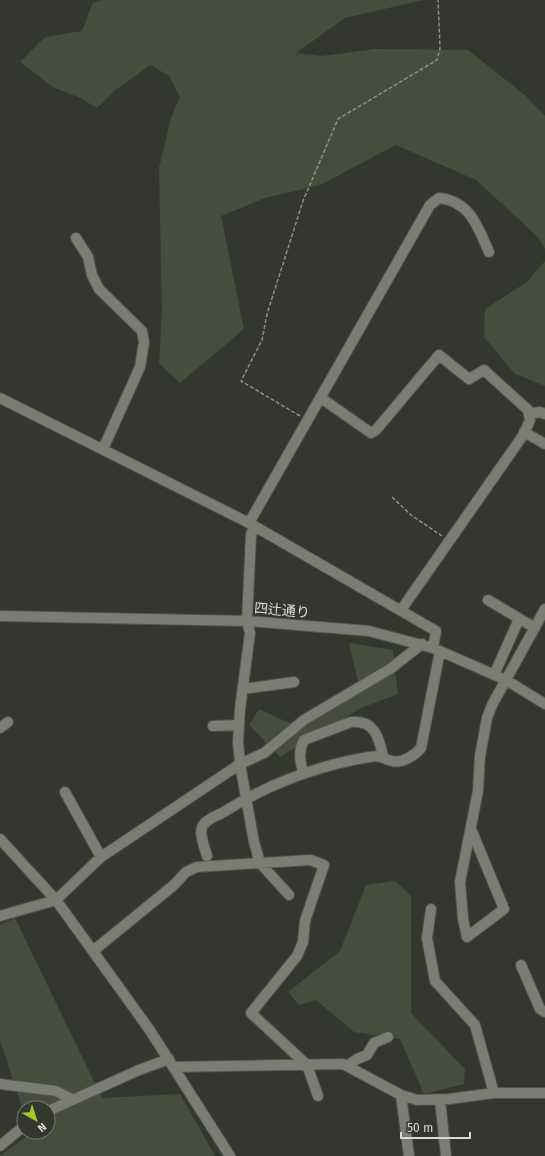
<svg xmlns="http://www.w3.org/2000/svg" width="545" height="1156" viewBox="0 0 545 1156" font-family="'Fira Sans','Noto Sans JP',sans-serif">
  <style>
    .green { fill: #474d3c }
    .lines { fill: none; stroke-linecap: round; stroke-linejoin: round }
    .minor-casing { stroke: #51534d; stroke-width: 12 }
    .path { stroke: #8d8f8a; stroke-width: 1.5; stroke-dasharray: 4 2; stroke-linecap: butt }
    .minor { stroke: #7b7d75; stroke-width: 10 }
    .labels { text-anchor: middle; stroke-width: 4; stroke-linejoin: round; paint-order: stroke }
    .street-label { font-size: 14px; fill: #d9dad6; stroke: #343730 }
  </style>
  <rect width="100%" height="100%" fill="#343730"/>
  <!-- green -->
  <path class="green" d="M102 0H423L345 18 296 53 322 56 375 49 468 50 526 96 545 116V249L539 238 476 180 396 145 320 185 265 198 221 216 244 329 180 383 159 363 162 312 159 168 171 118 180 97 169 76 150 65 117 89 97 108 78 97 53 87 20 62 45 37 82 31 93 3Z
    M545 261V386L515 374 484 337 485 309 527 282Z
    M349 643 393 650 398 694 361 708 280 757 249 725 259 709 289 723 317 716 360 690Z
    M395 881 411 896V1013L465 1069 464 1084 424 1094 400 1039 354 1032 316 1000 299 1005 288 992 340 951 366 885Z
    M15 918 102 1098 180 1094 215 1156H0L30 1134V1132H48V1108H24V1114L0 1040V925Z"/>
  <g class="lines">
    <defs>
      <path id="minor" d="M76 238 88 257 92 275 99 289 142 331 144 342 140 367 103 449
        M0 398 249 523 436 631 433 648
        M321 398 371 433 376 430 439 355 469 379 484 370 528 410 530 420 524 434 401 610
        M529 414 540 412 545 414
        M524 432 545 444
        M249 523 430 205 439 198C470 201 478 227 489 252
        M254 526 251 535 247 621 250 633 240 709 238 742 240 764 254 842 260 863 289 895
        M488 600 535 628
        M0 616 247 621 369 631 433 648 506 680 545 704
        M494 675 519 619
        M243 689 294 682
        M213 726 239 725
        M0 728 8 722
        M303 772C300 761 298 751 304 740L351 722C375 720 379 738 383 756
        M65 792 101 857
        M471 829 504 909 467 937 463 919 460 882 478 791 480 756 487 718 492 705 545 609
        M0 839 56 900 149 1029 230 1156
        M207 856C205 848 199 835 202 827 205 820 216 816 222 813 268 784 315 766 369 757 382 755 381 758 392 761 402 764 415 755 421 748L440 651
        M431 909 427 938 435 981 475 1025 494 1093
        M0 916 56 900 101 857 240 764 264 753 304 720 390 669 422 644
        M93 951 174 885 186 872 197 867 310 860 324 865 305 921 303 942 297 956 251 1013 307 1065 318 1096
        M521 965 540 1009 545 1012
        M347 1066 357 1059 367 1055 374 1043 388 1037
        M174 1067 343 1064 401 1095 417 1100 449 1099 494 1093H545
        M0 1084 56 1091 73 1100
        M401 1095 409 1156
        M440 1100 446 1156
        M48 1111 139 1070 169 1059
        M0 1146 24 1126"/>
    </defs>
    <!-- minor casing -->
    <use href="#minor" class="minor-casing"/>
    <!-- path -->
    <path class="path" d="M300 416 241 381 262 340 267 314 303 201 338 119 437 60 440 48 438 0
      M392 497 411 515 442 536"/>
    <!-- minor -->
    <use href="#minor" class="minor"/>
  </g>
  <g class="labels">
    <!-- street labels -->
    <g class="street-label">
      <text transform="translate(282 610) rotate(5)" y="5">四辻通り</text>
    </g>
  </g>
  <!-- north arrow -->
  <g transform="translate(36 1120) rotate(141)"><circle r="19" fill="#343730" stroke="#767872"/>
  <path d="M0-3L7 15L0 10L-7 15Z" fill="#a2c928"/>
  <text y="-6" font-size="11" font-weight="bold" text-anchor="middle" fill="#d9dad6">N</text>
  </g>
  <!-- scale -->
  <path d="M401 1132v6h69v-6" fill="none" stroke="#d9dad6" stroke-width="2"/>
  <text x="407" y="1132" font-size="12" fill="#d9dad6" stroke="#343730" stroke-width="3" paint-order="stroke">50 m</text>
</svg>
